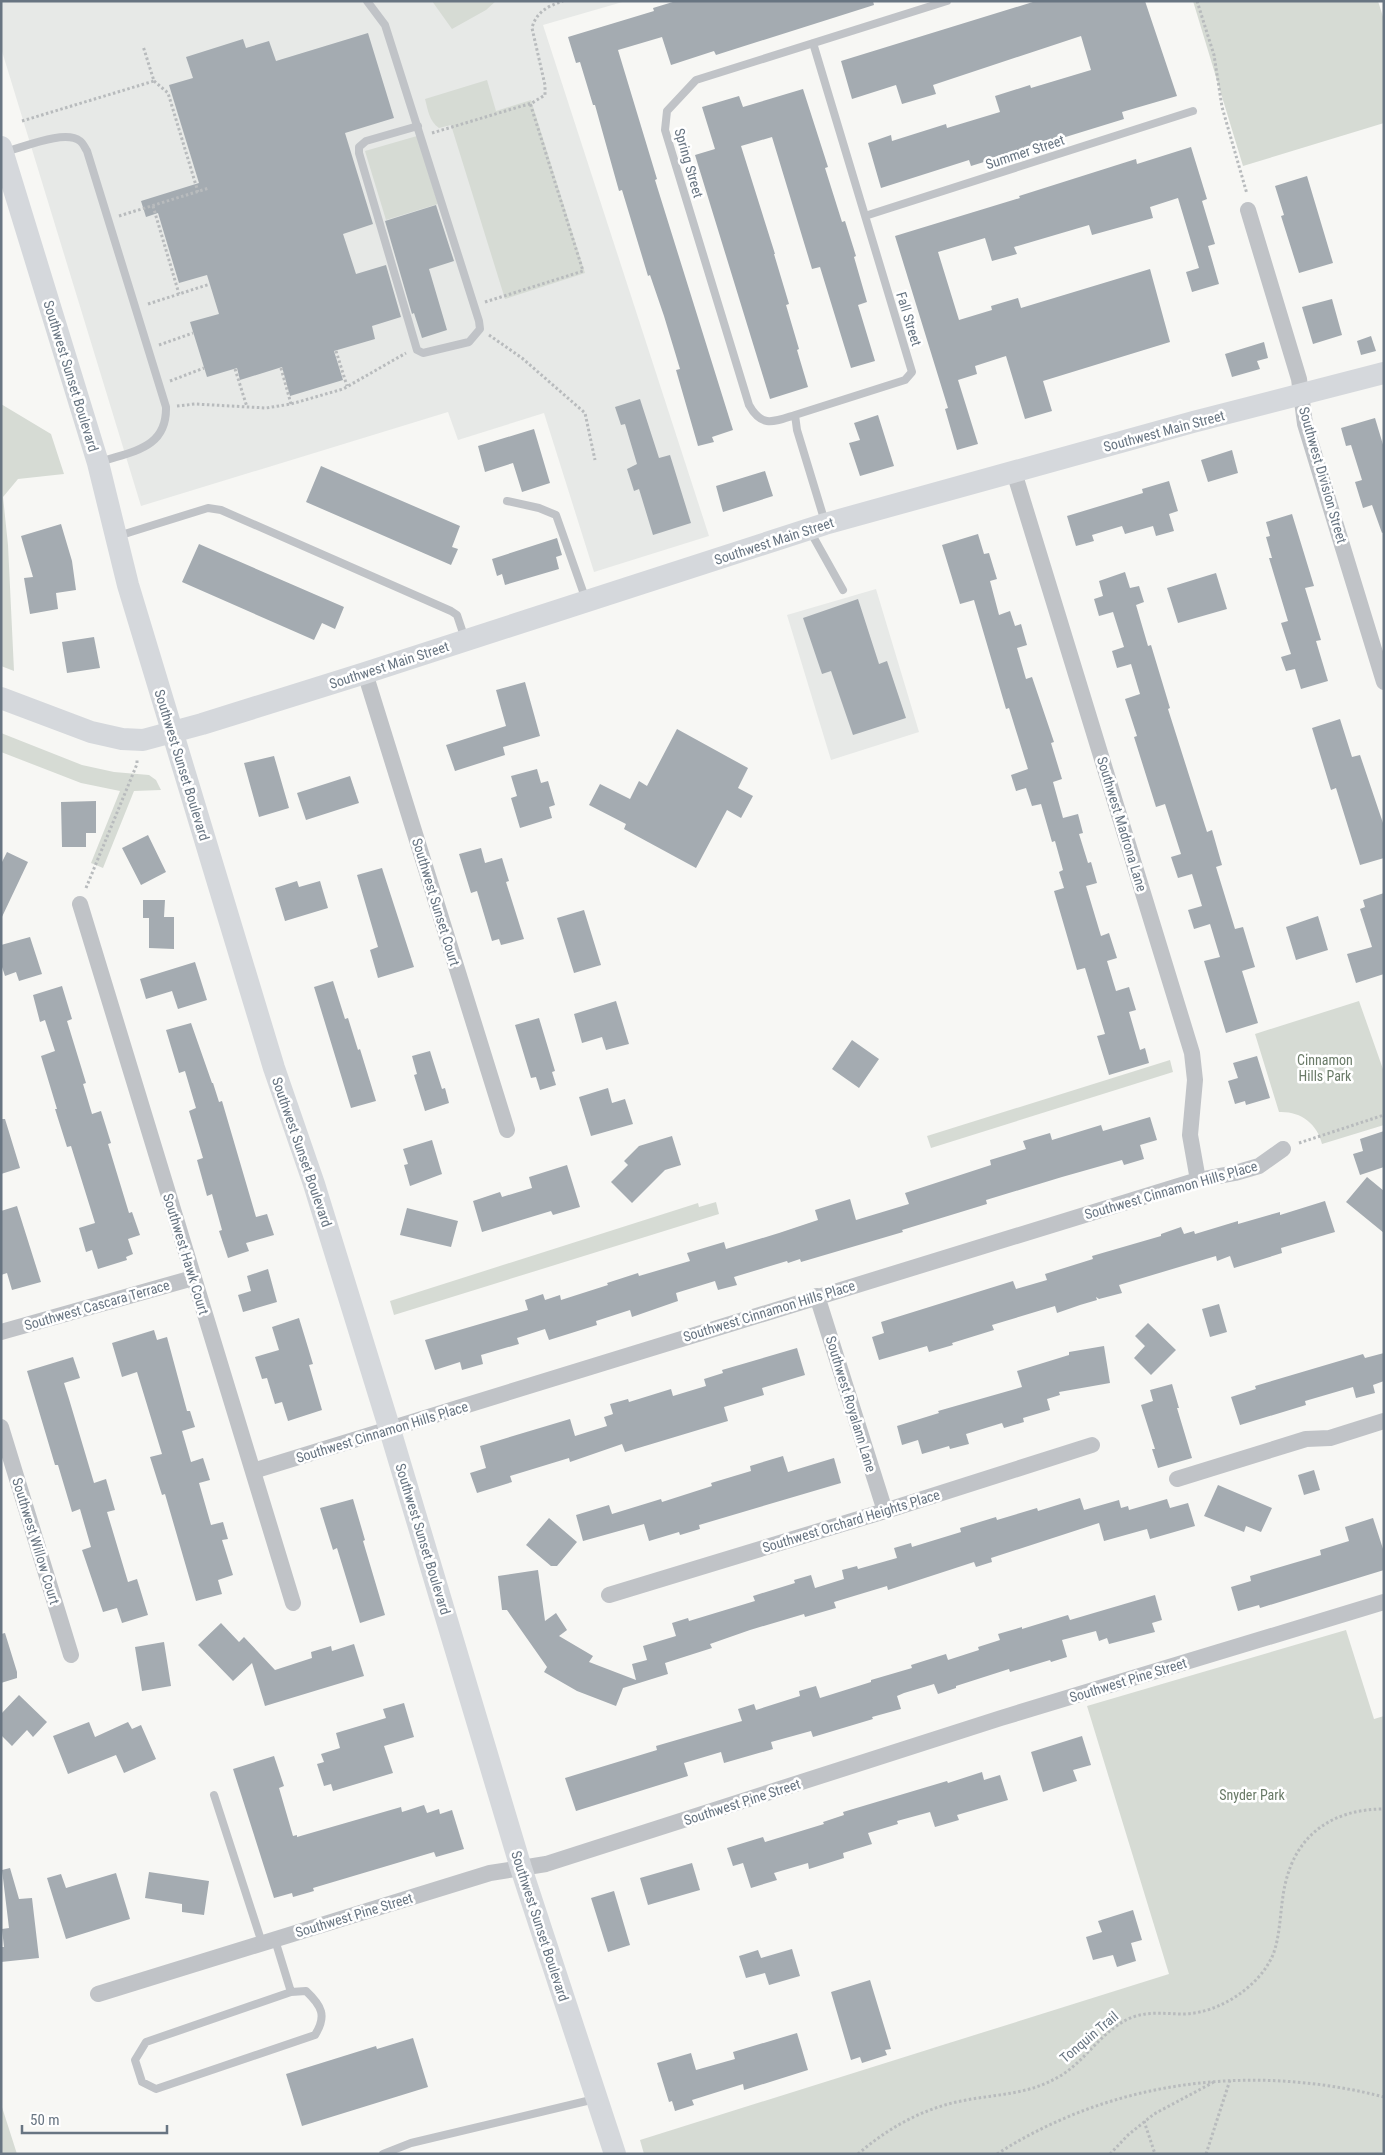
<svg xmlns="http://www.w3.org/2000/svg" width="1385" height="2155" viewBox="0 0 1385 2155" font-family="'Roboto Condensed',sans-serif">
  <style>
    .built { fill: #e7e9e7 }
    .green { fill: #d6dbd4 }
    .building { fill: #a4abb1 }
    .lines { fill: none; stroke-linecap: round; stroke-linejoin: round }
    .path { stroke: #b8bbbd; stroke-width: 3; stroke-dasharray: 2.5 2.5; stroke-linecap: butt }
    .lane { stroke: #c0c3c7; stroke-width: 8 }
    .street { stroke: #c0c3c7; stroke-width: 16 }
    .secondary { stroke: #d5d8dc; stroke-width: 22 }
    .labels { text-anchor: middle; stroke-width: 5; stroke-linejoin: round; paint-order: stroke }
    .street-label { font-size: 14px; fill: #687582; stroke: #fff }
    .park-label { font-size: 14px; fill: #697a67; stroke: #fff }
  </style>
  <rect width="100%" height="100%" fill="#f7f7f4"/>
  <!-- built -->
  <path class="built" d="M1 1H626L543 25 709 536 594 572 544 413 458 440 448 412 141 506 1 48Z
    M876 589 919 732 831 760 787 615Z"/>
  <!-- green -->
  <path class="green" d="M432 1H496L486 10 452 29Z
    M1193 1H1378L1384 20V123L1243 166Z
    M487 80 496 111 531 100 585 273 505 299 451 125 439 128C429 121 428 110 425 99Z
    M417 136 438 204 386 220 365 151Z
    M1 404 51 434 64 474 18 479 3 497 8 545 14 671 1 666Z
    M1 733 82 765 114 772 149 775 156 780 161 790 134 791 103 868 91 863 120 791 81 783 1 752Z
    M1359 1001 1384 1072V1125L1322 1144C1317 1123 1300 1111 1279 1112L1255 1034Z
    M1170 1060 1173 1072 931 1148 927 1136Z
    M716 1202 719 1214 394 1315 390 1301 698 1203 699 1207Z
    M1346 1630 1374 1719 1384 1716V2154H644L640 2140 1169 1974 1087 1706Z
    M1 2104 17 2154H1Z"/>
  <!-- building -->
  <path class="building" d="M676 1H873L874 5 716 55 714 51 671 65 662 37 618 50 657 179 655 180 733 430 712 437 714 442 698 446 676 370 680 369 664 316 650 275 648 276 622 190 619 191 595 105H593L580 62 576 63 568 37 654 11 653 8Z
    M1036 1H1145L1177 96 1122 112 1124 119 971 166 969 160 881 188 868 143 891 135 892 141 946 124 947 128 1000 112 995 96 1030 85 1031 88 1091 70 1081 36 933 85 936 94 902 104 896 85 852 99 841 61Z
    M368 33 394 118 345 133 373 224 343 234 356 274 386 265 401 317 372 326 375 339 334 351 343 380 290 396 282 367 240 380 237 368 207 377 190 322 219 314 207 275 179 283 158 213 146 217 141 201 199 183 169 85 193 78 186 57 243 39 246 48 269 41 276 61Z
    M803 89 828 167 825 168 842 222 845 221 856 256 854 257 867 302 858 305 875 361 851 368 820 267 812 269 772 137 741 146 775 254H774L789 304 786 305 799 349 797 350 808 387 770 399 695 155 715 149 702 107 739 96 743 107Z
    M1191 147 1207 199 1202 201 1215 244 1208 246 1219 284 1192 292 1186 272 1199 268 1178 198 1150 207 1153 218 1092 235 1089 225 1014 247 1017 254 992 261 985 238 938 252 959 320 992 310 991 306 1018 298 1021 308 1150 269 1170 342 1043 381 1052 411 1025 419 1006 356 975 366 977 374 958 380 978 444 957 450 945 409 948 408 895 236 1020 198 1019 196 1136 159 1137 164Z
    M1307 176 1333 263 1299 273 1281 216 1284 215 1275 186Z
    M436 205 454 261 429 269 447 330 422 338 414 313 412 314 385 221Z
    M1332 299 1342 335 1313 344 1302 307Z
    M1371 336 1376 351 1361 355 1357 341Z
    M1264 342 1268 358 1257 361 1260 369 1232 377 1225 354Z
    M640 399 659 458 670 455 691 523 653 535 639 489 634 491 627 469 637 464 625 424 621 425 615 407Z
    M878 415 894 466 860 476 849 443 860 440 854 423Z
    M1375 418 1384 448V532L1382 533 1372 505 1363 508 1355 482 1362 480 1351 445 1346 446 1341 428Z
    M534 429 550 483 522 492 513 463 485 472 478 446Z
    M1232 450 1238 473 1208 482 1201 460Z
    M321 466 460 526 452 547 458 549 451 565 306 502Z
    M765 471 773 496 723 512 716 486Z
    M1169 481 1178 511 1169 514 1174 531 1156 536 1153 526 1125 534 1122 526 1092 535 1094 541 1076 546 1067 516 1143 493 1142 489Z
    M1292 514 1314 586 1305 588 1321 640 1316 641 1328 681 1301 689 1295 669 1286 671 1281 657 1291 654 1281 623 1288 621 1269 558H1272L1266 537 1270 536 1266 522Z
    M61 524 72 561 76 590 56 593 58 609 30 614 24 578 33 577 21 536Z
    M978 534 984 554 989 553 997 579 990 581 999 615 1010 611 1015 626 1021 624 1027 645 1017 648 1026 679 1032 677 1054 742 1051 743 1062 779 1053 782 1063 818 1078 814 1083 833 1079 834 1088 863 1091 862 1097 883 1086 886 1101 936 1109 933 1117 958 1107 961 1116 991 1129 987 1136 1010 1129 1012 1140 1050 1145 1048 1149 1063 1109 1075 1097 1036 1105 1034 1085 968 1077 970 1054 891 1064 888 1059 872 1063 870 1055 841 1052 842 1041 804 1032 806 1026 788 1016 791 1011 775 1028 769 1009 708 1006 709 974 600 960 604 942 545Z
    M557 538 562 555 556 557 559 569 505 585 502 574 497 576 492 559Z
    M199 544 344 607 335 629 322 623 314 640 182 582Z
    M1125 572 1130 588 1139 586 1144 602 1136 605 1148 646 1151 645 1170 708 1168 709 1207 832 1212 830 1222 865 1216 867 1235 929 1243 927 1255 967 1242 971 1258 1023 1226 1033 1204 961 1220 957 1210 924 1194 929 1188 910 1202 906 1192 874 1178 878 1171 857 1181 854 1165 804 1156 807 1134 737 1137 736 1125 699 1140 694 1131 664 1117 668 1112 651 1124 647 1113 612 1099 616 1094 599 1103 596 1099 581Z
    M1216 573 1227 609 1178 623 1167 588Z
    M858 599 879 664 887 661 906 718 853 735 831 671 822 674 803 618Z
    M94 637 100 668 67 673 62 642Z
    M525 682 540 736 503 747 505 755 455 771 446 745 506 726 496 690Z
    M1340 719 1352 757 1360 755 1384 826V858L1360 865 1336 788 1331 790 1312 728Z
    M677 729 748 768 738 788 753 796 741 818 727 810 696 868 624 829 626 824 589 805 600 784 630 799 639 781 647 786Z
    M274 756 289 808 259 817 244 763Z
    M537 769 541 783 548 781 555 805 549 807 552 818 520 828 511 798 517 796 511 776Z
    M350 776 359 803 306 820 297 793Z
    M96 801V833H86V847H62L61 802Z
    M148 835 166 872 141 885 122 848Z
    M481 848 485 863 502 858 509 881 506 882 524 939 501 945 499 939 492 941 477 891 471 893 459 854Z
    M7 852 28 862 1 919V864Z
    M382 868 414 967 378 978 370 950 378 947 357 875Z
    M297 881 299 887 320 881 328 908 285 921 275 888Z
    M1384 893V974L1356 983 1347 954 1372 947 1360 909 1365 907 1363 900Z
    M143 900H165L164 917H174V949L149 948V918H143Z
    M584 910 601 965 574 973 557 918Z
    M1318 916 1328 950 1296 960 1286 927Z
    M30 937 42 974 19 981 16 972 5 976 1 964V945Z
    M195 962 207 1000 178 1009 172 991 146 999 140 979Z
    M333 981 345 1019 348 1018 358 1050 360 1049 376 1101 351 1108 314 987Z
    M62 986 72 1019 67 1021 86 1083 83 1084 92 1114 101 1111 111 1143 108 1144 129 1213 132 1212 140 1235 128 1239 133 1254 126 1257 127 1260 98 1269 92 1250 86 1252 79 1228 95 1223 71 1146 67 1147 55 1109H57L41 1056 55 1051 45 1020 40 1022 33 995Z
    M616 1001 629 1044 606 1050 602 1037 582 1043 574 1014Z
    M539 1018 555 1071 552 1072 556 1085 540 1090 536 1077 531 1078 515 1025Z
    M191 1023 212 1083H213L219 1102 222 1101 256 1217 267 1214 274 1235 246 1243 249 1251 228 1258 219 1231 222 1230 212 1194 207 1196 197 1160 203 1158 189 1111 196 1108 185 1071 179 1073 166 1030Z
    M852 1040 879 1059 859 1088 832 1069Z
    M430 1051 442 1089 445 1088 449 1103 425 1111 414 1075 417 1074 412 1056Z
    M1257 1056 1270 1098 1246 1105 1245 1101 1235 1104 1228 1081 1238 1078 1233 1063Z
    M608 1088 612 1103 625 1099 633 1124 591 1136 579 1097Z
    M1150 1117 1157 1140 1140 1145 1144 1159 1124 1165 1122 1160 1062 1177 986 1200 987 1204 902 1230 903 1232 801 1262 800 1259 788 1263 787 1261 734 1277 737 1285 718 1290 715 1281 676 1293 678 1301 632 1317 630 1310 596 1321 597 1325 549 1340 545 1329 517 1338 519 1344 481 1355 483 1364 462 1370 460 1362 435 1370 425 1340 528 1310 525 1300 543 1294 545 1300 560 1295 561 1300 608 1285 607 1283 638 1273 639 1276 690 1261 687 1253 724 1242 726 1249 779 1233 818 1220 815 1210 850 1199 856 1220 909 1204 905 1193 991 1165 990 1160 1026 1149 1023 1141 1050 1133 1052 1140 1101 1125 1103 1131Z
    M1 1119H5L20 1168 1 1174Z
    M1384 1131V1167L1360 1175 1353 1154 1363 1151 1360 1139Z
    M672 1136 681 1165 665 1170 632 1203 611 1182 628 1165 624 1161 639 1146Z
    M432 1140 442 1174 410 1186 404 1165 408 1164 403 1149Z
    M567 1165 580 1207 553 1215 551 1211 482 1232 473 1201 500 1192 502 1197 532 1188 529 1177Z
    M1367 1177 1384 1191V1233L1346 1202Z
    M1325 1201 1335 1232 1281 1248 1282 1253 1234 1268 1230 1256 1217 1261 1216 1256 1119 1285 1122 1293 1099 1299 1096 1297 1097 1300 1080 1305 1057 1313 1055 1306 992 1325 994 1330 952 1343 953 1345 929 1352 927 1346 879 1360 872 1337 884 1333 881 1322 1013 1281 1016 1289 1047 1280 1045 1274 1093 1259 1092 1256 1161 1236V1234L1181 1227 1184 1234 1194 1231 1195 1234 1238 1221V1224L1280 1212V1215Z
    M17 1206 41 1282 12 1290 7 1273 1 1275V1211Z
    M407 1208 458 1221 451 1247 400 1235Z
    M268 1269 277 1302 243 1312 238 1295 251 1291 247 1276Z
    M1219 1304 1227 1332 1210 1337 1202 1309Z
    M299 1318 313 1364 309 1365 322 1410 288 1421 282 1402 275 1404 267 1378 262 1379 255 1357 279 1350 272 1327Z
    M1148 1323 1176 1350 1151 1375 1134 1358 1145 1346 1135 1336Z
    M154 1330 157 1340 167 1337 187 1411H190L195 1427 182 1431 191 1462 203 1458 210 1480 199 1483 211 1525 223 1522 228 1539 222 1540 233 1575 218 1580 222 1594 196 1601 165 1494 162 1495 150 1457 162 1454 137 1372 122 1377 112 1343Z
    M1104 1346 1110 1383 1059 1392 1060 1395 1047 1399 1050 1410 1023 1418 1024 1422 1004 1428 1002 1423 966 1434 969 1444 950 1449 949 1446 922 1454 918 1440 902 1445 897 1426 939 1413 938 1411 1022 1387 1017 1371 1069 1355V1352Z
    M797 1348 805 1375 762 1388 764 1395 724 1407 728 1421 625 1452 622 1444 570 1462 569 1458 510 1476 512 1482 477 1493 470 1473 486 1468 480 1446 570 1419 575 1436 607 1426 604 1417 613 1414 610 1404 628 1399 629 1402 671 1389 673 1396 706 1386 704 1379 723 1373 722 1370Z
    M1384 1353V1381L1373 1385 1375 1393 1356 1398 1353 1387 1305 1401 1306 1405 1240 1425 1231 1397 1256 1389 1255 1386 1363 1354 1365 1358Z
    M73 1357 80 1378 64 1383 69 1399 94 1483 106 1479 115 1510 107 1512 128 1582 137 1579 148 1615 122 1623 117 1608 103 1612 82 1550 91 1547 80 1509 72 1512 58 1465H55L27 1371Z
    M1172 1384 1179 1408H1177L1192 1458 1158 1468 1152 1449H1155L1141 1405 1153 1401 1150 1390Z
    M783 1456 788 1472 834 1458 841 1483 699 1525 700 1529 680 1535 679 1532 649 1541 644 1524 583 1541 576 1515 609 1505 612 1514 661 1499 662 1502 712 1486 711 1483 751 1471 750 1466Z
    M1314 1470 1320 1490 1304 1495 1298 1475Z
    M1218 1485 1272 1508 1261 1532 1246 1526 1244 1532 1204 1516Z
    M1080 1498 1084 1510 1119 1500 1121 1508 1128 1506 1129 1510 1167 1499 1170 1508 1188 1503 1195 1526 1150 1539 1147 1529 1104 1541 1099 1523 991 1558 992 1562 976 1567 974 1562 888 1590 887 1586 834 1602 836 1608 805 1617 804 1614 750 1630 710 1644 712 1648 665 1663 668 1674 623 1688 616 1706 577 1691 544 1672 547 1667 507 1610H502L498 1576 538 1570 545 1621 556 1613 567 1630 559 1636 593 1656 589 1662 636 1680 632 1664 647 1660 643 1646 676 1636 672 1623 688 1618 689 1621 755 1601 753 1596 795 1583 794 1580 811 1575 815 1588 844 1579 842 1570 857 1566 858 1569 897 1558 894 1548 911 1543 912 1547 961 1532 960 1528 996 1517 997 1520 1037 1508 1038 1511Z
    M353 1499 365 1540 363 1541 385 1615 360 1623 337 1548 333 1550 320 1508Z
    M549 1518 577 1542 557 1566H551L526 1545Z
    M1373 1518 1384 1552V1570L1260 1608 1259 1605 1238 1611 1231 1587 1251 1581 1250 1576 1321 1555 1320 1550 1349 1541 1345 1527Z
    M1155 1595 1162 1620 1152 1623 1155 1632 1109 1644 1107 1638 1099 1641 1096 1631 1062 1640 1067 1657 1051 1662 1050 1660 1010 1672 1009 1669 956 1686V1688L938 1694 934 1684 904 1693 897 1696 901 1709 872 1717 873 1719 813 1737 811 1731 771 1742 773 1749 724 1763 721 1752 684 1763 688 1776 576 1811 565 1778 657 1750 656 1746 742 1721 738 1709 754 1704 756 1710 800 1696 799 1691 816 1686 820 1698 871 1682V1680L912 1668 911 1665 946 1654 948 1660 979 1650 978 1647 1000 1640 998 1634 1022 1627V1629L1068 1615 1070 1620Z
    M221 1623 239 1642 244 1637 275 1670 312 1658 311 1652 331 1646 332 1651 354 1644 364 1676 265 1706 252 1663 233 1681 198 1645Z
    M5 1633 17 1672V1678L1 1683V1634Z
    M164 1642 171 1686 142 1691 135 1647Z
    M19 1695 47 1722 33 1737 27 1730 12 1746 1 1735V1714Z
    M404 1703 414 1737 384 1746 393 1773 333 1791 331 1784 324 1786 317 1764 324 1762 321 1754 340 1748 336 1733 386 1718 383 1709Z
    M89 1722 95 1737 128 1722 132 1729 141 1725 156 1759 124 1773 116 1755 68 1774 53 1736Z
    M1082 1736 1091 1765 1073 1770 1077 1781 1043 1792 1031 1752Z
    M274 1756 284 1786 279 1788 293 1836 297 1835V1837L401 1807 402 1812 424 1805 427 1813 439 1809 440 1814 452 1810 464 1849 436 1857 434 1852 313 1888 314 1891 293 1897 292 1893 274 1898 233 1769Z
    M982 1772 984 1780 1000 1775 1008 1800 957 1815 959 1820 935 1827 930 1812 897 1821 898 1824 868 1833 872 1844 843 1853 844 1858 809 1869 808 1863 774 1873 777 1880 751 1888 743 1863 733 1866 727 1848 763 1837 765 1842 824 1824 823 1822 844 1815 843 1812 947 1781 948 1783Z
    M692 1863 700 1890 648 1905 640 1878Z
    M10 1868 19 1899 32 1898 39 1958 1 1962V1947H4L2 1929 9 1928 2 1870Z
    M149 1872 209 1881 204 1915 182 1912V1904L145 1898Z
    M116 1873 130 1919 66 1939 47 1878 61 1874 66 1888Z
    M614 1891 630 1945 608 1952 591 1898Z
    M1133 1910 1142 1940 1131 1943 1136 1961 1117 1967 1113 1955 1093 1960 1086 1937 1102 1932 1098 1921Z
    M792 1949 800 1976 769 1985 765 1973 746 1978 739 1956 758 1950 761 1958Z
    M870 1980 891 2049 885 2050 887 2055 862 2063 860 2057 851 2060 831 1992Z
    M797 2033 808 2070 744 2090 743 2084 692 2100 694 2105 675 2111 672 2101 669 2102 657 2063 691 2053 696 2070 735 2059 733 2052Z
    M413 2038 428 2087 302 2126 286 2074 376 2046 377 2049Z"/>
  <g class="lines">
    <!-- path -->
    <path class="path" d="M1197 1 1214 55 1222 107 1247 194
      M154 81 168 93 198 192
      M22 121 154 81 143 46
      M432 133 532 103 545 95V85L532 28C536 12 548 6 563 1
      M153 206 179 294
      M119 216 209 188
      M485 302 583 271 530 103
      M148 304 210 284
      M489 335 522 358 585 413 595 460
      M159 345 193 333
      M336 351 347 386
      M281 368 291 404
      M235 369 247 407
      M170 381 204 368
      M177 406 195 404 266 408 291 404 343 389 406 353
      M86 888 137 764V759
      M1299 1143 1384 1115
      M1144 2121 1155 2154
      M858 2154C888 2128 922 2109 961 2101 995 2094 1029 2095 1060 2076 1086 2061 1103 2028 1133 2017 1150 2011 1167 2014 1185 2014 1204 2013 1222 2006 1238 1995 1253 1985 1268 1969 1274 1952 1281 1931 1280 1907 1285 1885 1296 1834 1333 1809 1384 1809
      M997 2154C1112 2080 1252 2063 1384 2097
      M1110 2154 1128 2135 1154 2114 1214 2082
      M1206 2154 1230 2080"/>
    <!-- lane -->
    <path class="lane" d="M367 1 385 25 479 321 480 329 469 342 423 353 417 350 359 153V147L366 141 418 126
      M813 43 912 372 905 380 795 415 797 430 825 522
      M4 152C22 148 65 129 80 141 83 143 85 148 87 151L166 407C167 449 132 451 100 462
      M865 216 1193 111
      M795 415C773 422 762 428 749 405L665 130 667 111 696 80 947 1
      M507 501 539 508 556 515 586 600
      M810 531 843 590
      M118 536 208 508 221 510 451 611 457 615 465 639
      M214 1795 262 1943
      M275 1940 291 1992 306 1991C322 2006 327 2016 315 2035L156 2089 142 2082 135 2060 146 2042 291 1992
      M383 2154 411 2143 595 2099"/>
    <!-- street -->
    <path class="street" d="M1248 210 1299 379 1305 424 1384 682
      M1014 472 1192 1053 1195 1080 1190 1135 1198 1180
      M365 673 507 1130
      M80 904 293 1603
      M817 1296 885 1511
      M1 1332 193 1278
      M1 1427 71 1655
      M253 1471 1198 1180 1235 1173 1259 1166 1283 1149
      M1177 1479 1306 1439 1330 1438 1384 1421
      M609 1595 885 1511 1092 1445
      M98 1994 490 1873 546 1864 1001 1718 1384 1602"/>
    <!-- secondary -->
    <path class="secondary" d="M1 147 98 463 128 585 274 1068 314 1184 390 1430 521 1868 615 2154
      M1 698 91 732 122 739 143 740 202 724 365 673 825 524 1193 422 1384 373"/>
  </g>
  <g class="labels">
    <!-- street labels -->
    <g class="street-label">
      <text transform="translate(1025 152) rotate(-18)" y="5">Summer Street</text>
      <text transform="translate(689 163) rotate(74)" y="5">Spring Street</text>
      <text transform="translate(909 319) rotate(73)" y="5">Fall Street</text>
      <text transform="translate(71 376) rotate(73)" y="5">Southwest Sunset Boulevard</text>
      <text transform="translate(1164 431) rotate(-15)" y="5">Southwest Main Street</text>
      <text transform="translate(1323 475) rotate(74)" y="5">Southwest Division Street</text>
      <text transform="translate(774 541) rotate(-18)" y="5">Southwest Main Street</text>
      <text transform="translate(389 665) rotate(-18)" y="5">Southwest Main Street</text>
      <text transform="translate(182 765) rotate(73)" y="5">Southwest Sunset Boulevard</text>
      <text transform="translate(1122 824) rotate(73)" y="5">Southwest Madrona Lane</text>
      <text transform="translate(436 902) rotate(73)" y="5">Southwest Sunset Court</text>
      <text transform="translate(302 1152) rotate(71)" y="5">Southwest Sunset Boulevard</text>
      <text transform="translate(1171 1190) rotate(-16)" y="5">Southwest Cinnamon Hills Place</text>
      <text transform="translate(186 1254) rotate(73)" y="5">Southwest Hawk Court</text>
      <text transform="translate(97 1305) rotate(-16)" y="5">Southwest Cascara Terrace</text>
      <text transform="translate(769 1311) rotate(-17)" y="5">Southwest Cinnamon Hills Place</text>
      <text transform="translate(851 1404) rotate(73)" y="5">Southwest Royalann Lane</text>
      <text transform="translate(382 1432) rotate(-17)" y="5">Southwest Cinnamon Hills Place</text>
      <text transform="translate(851 1521) rotate(-17)" y="5">Southwest Orchard Heights Place</text>
      <text transform="translate(423 1539) rotate(73)" y="5">Southwest Sunset Boulevard</text>
      <text transform="translate(36 1541) rotate(73)" y="5">Southwest Willow Court</text>
      <text transform="translate(1128 1680) rotate(-17)" y="5">Southwest Pine Street</text>
      <text transform="translate(742 1802) rotate(-18)" y="5">Southwest Pine Street</text>
      <text transform="translate(354 1915) rotate(-17)" y="5">Southwest Pine Street</text>
      <text transform="translate(540 1926) rotate(72)" y="5">Southwest Sunset Boulevard</text>
      <text transform="translate(1089 2037) rotate(-40)" y="5">Tonquin Trail</text>
    </g>
    <!-- park labels -->
    <g class="park-label">
      <text x="1325" y="1065">Cinnamon<tspan x="1325" dy="16">Hills Park</tspan></text>
      <text x="1252" y="1800">Snyder Park</text>
    </g>
  </g>
  <!-- border -->
  <rect width="1385" height="2155" fill="none" stroke="#687582" stroke-width="5"/>
  <!-- scale -->
  <path d="M22 2125v8h145v-8" fill="none" stroke="#687582" stroke-width="2.5"/>
  <text x="30" y="2125" font-size="15" fill="#687582" stroke="#ffffff" stroke-width="4" paint-order="stroke">50 m</text>
</svg>
